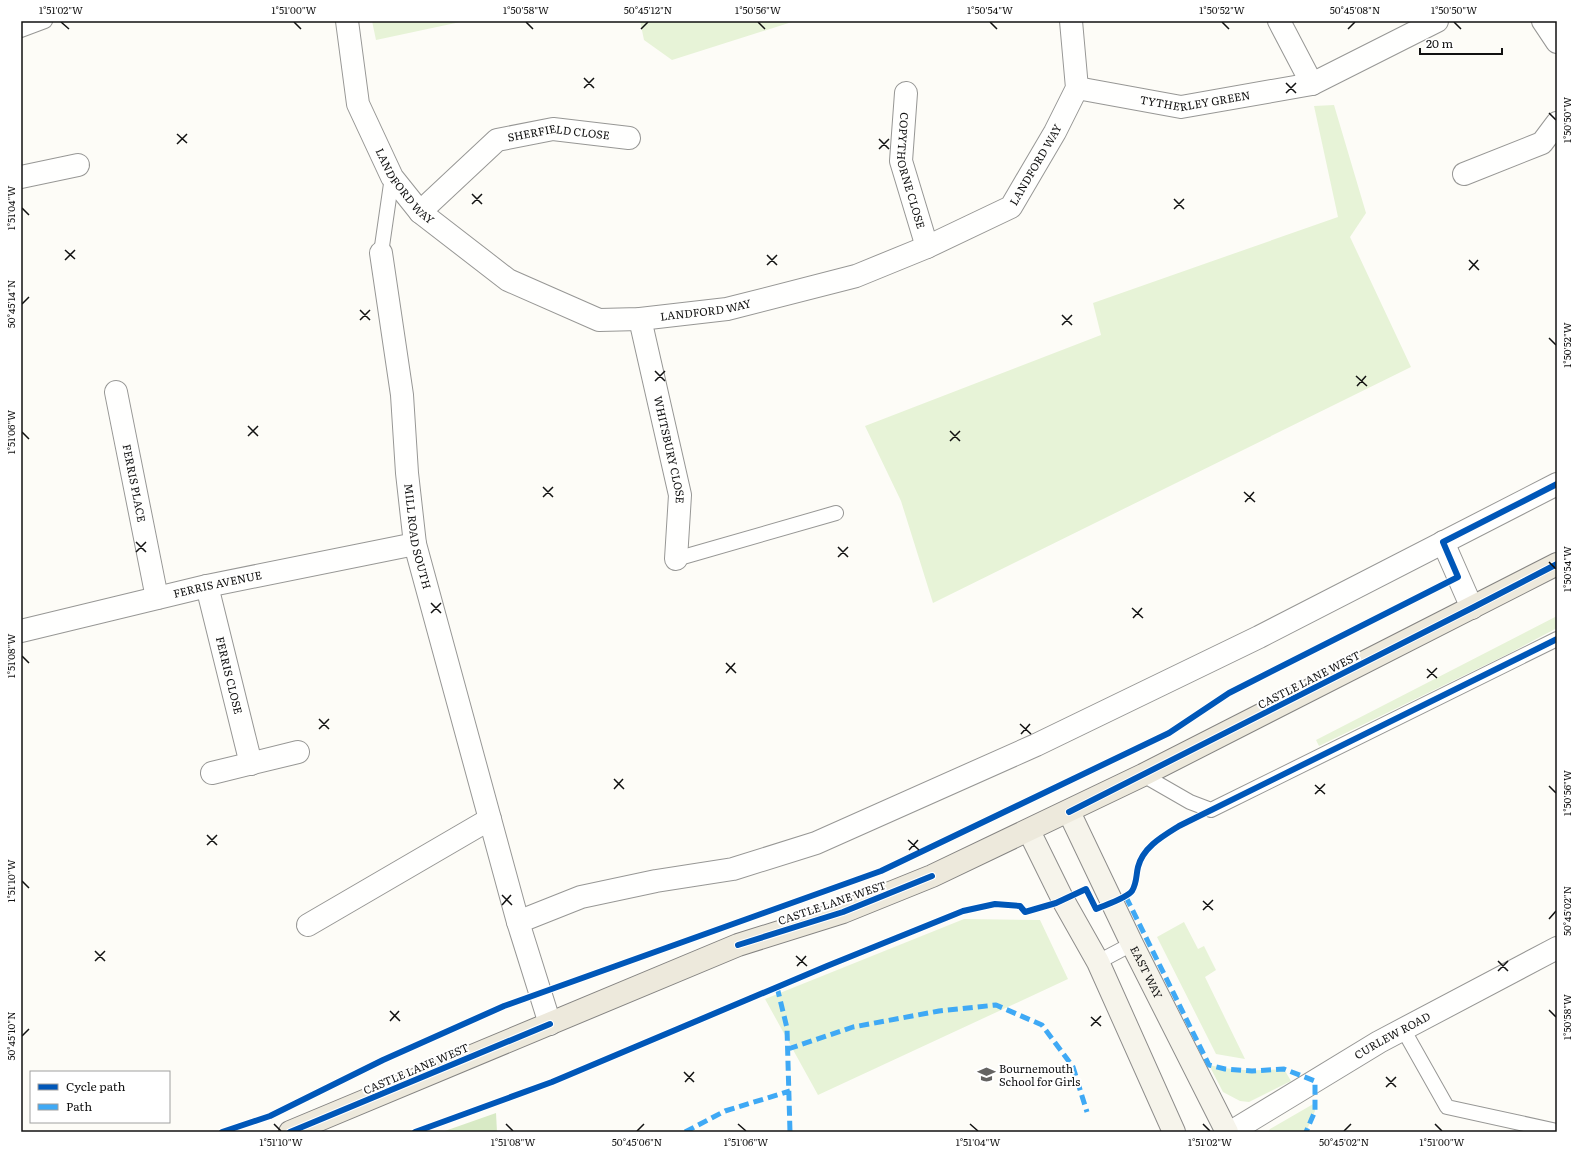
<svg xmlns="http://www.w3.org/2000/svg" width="1578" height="1153" viewBox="0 0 1578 1153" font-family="Literata,serif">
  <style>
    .green { fill: #e7f3d7 }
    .forest { fill: #d8eac5 }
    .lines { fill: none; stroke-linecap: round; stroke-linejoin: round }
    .lane-casing { stroke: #979795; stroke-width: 16 }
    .street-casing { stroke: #979795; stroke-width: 24 }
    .secondary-casing { stroke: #8e8d8b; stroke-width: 24 }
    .primary-casing { stroke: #858482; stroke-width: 24 }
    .lane { stroke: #fffffe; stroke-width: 14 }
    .street { stroke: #fffffe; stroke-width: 22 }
    .secondary { stroke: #f6f4eb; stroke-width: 22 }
    .primary { stroke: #ede9dc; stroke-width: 22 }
    .quiet { stroke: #3fa9f5; stroke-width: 5; stroke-dasharray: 10 5; stroke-linecap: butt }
    .cycleway-casing { stroke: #fff; stroke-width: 8 }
    .cycleway { stroke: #0057b8; stroke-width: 6 }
    .ticks { fill: none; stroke: #111; stroke-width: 1.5 }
    .labels { text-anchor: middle; stroke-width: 4; stroke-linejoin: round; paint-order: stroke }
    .street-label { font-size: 11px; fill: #111; stroke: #fff }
    .poi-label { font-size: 11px; fill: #111; stroke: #fff; text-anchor: start }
    .neatline { fill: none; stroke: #111; stroke-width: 1.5 }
    .ticks-label { font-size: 10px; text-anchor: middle; fill: #111 }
  </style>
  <rect width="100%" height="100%" fill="#fdfcf7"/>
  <!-- green -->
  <path class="green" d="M372 21H465L376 40Z
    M640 21H795L672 60 644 40Z
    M1334 105 1366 213 1350 237 1411 367 933 603 901 501 865 426 1101 335 1093 303 1338 217 1314 106Z
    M1557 616V628L1508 654 1319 746 1316 740Z
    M964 919 1040 920 1068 979 818 1095 765 999Z
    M1184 922 1198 949 1204 946 1216 970 1205 977 1245 1059 1216 1054 1157 937Z
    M1209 1065C1234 1071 1258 1071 1284 1069L1291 1081 1249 1102 1240 1101 1223 1092Z
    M1315 1103V1111L1306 1132H1268L1270 1129Z"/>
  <!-- forest -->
  <path class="forest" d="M496 1113 497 1132H442Z"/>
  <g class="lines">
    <defs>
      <path id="lane" d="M21 30 45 21
        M381 253 392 177
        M676 559 836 513
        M1143 775 1190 802 1211 810 1557 639
        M1098 962 1132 944
        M1403 1029 1447 1107 1557 1131"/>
      <g id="street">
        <path id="s1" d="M347 21 358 104 392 177 420 212 508 280 599 320 640 319 727 309 856 276 927 247 1011 207 1055 132 1077 88 1071 21"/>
        <path d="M1279 21 1312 84"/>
        <path d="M1543 21 1557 42"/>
        <path id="s2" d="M1077 88 1181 107 1312 84 1437 21"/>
        <path id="s3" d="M906 93 901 161 927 247"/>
        <path d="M1464 174 1542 143 1557 123"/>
        <path d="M21 177 78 165"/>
        <path id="s4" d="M420 212 497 140 553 129 629 138"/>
        <path id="s5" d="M381 253 402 395 407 473 415 544 518 922 550 1024"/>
        <path id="s6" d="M640 319 680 495 676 559"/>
        <path id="s7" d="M116 392 157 598"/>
        <path d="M1443 542 1472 608"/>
        <path id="s8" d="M207 586 251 764"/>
        <path id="s9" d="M21 631 207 586 415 544"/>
        <path d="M212 773 298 752"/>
        <path d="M518 922 581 897 656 881 733 869 816 843 1036 745 1259 637 1557 484"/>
        <path d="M308 925 490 819"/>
        <path id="s10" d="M1231 1132 1379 1042 1557 948"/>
      </g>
      <g id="secondary">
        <path id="s11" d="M1069 812 1132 944 1227 1132"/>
        <path d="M1029 831 1063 900 1098 962 1174 1132"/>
      </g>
      <path id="primary" d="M290 1132 738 945 843 912 932 876 1143 775 1557 564"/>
    </defs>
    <!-- lane casing -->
    <use href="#lane" class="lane-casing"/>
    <!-- street casing -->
    <use href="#street" class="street-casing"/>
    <!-- secondary casing -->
    <use href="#secondary" class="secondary-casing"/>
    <!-- primary casing -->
    <use href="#primary" class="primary-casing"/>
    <!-- lane -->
    <use href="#lane" class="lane"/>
    <!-- street -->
    <use href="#street" class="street"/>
    <!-- secondary -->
    <use href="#secondary" class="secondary"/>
    <!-- primary -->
    <use href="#primary" class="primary"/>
    <!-- quiet -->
    <path class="quiet" d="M1126 897 1209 1065 1225 1069 1252 1071 1284 1069 1315 1081V1111L1306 1132
      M777 987 787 1028 790 1132
      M788 1049 853 1027 939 1011 996 1005 1042 1025 1073 1067 1087 1112
      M685 1132 725 1111 790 1091"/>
    <defs>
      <path id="cycleway" d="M1069 812 1472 608 1557 564
        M738 945 843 912 932 876
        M222 1132 270 1116 383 1060 504 1006 881 871 1169 733 1229 693 1458 577 1443 542 1557 484
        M290 1132 550 1024
        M415 1132 552 1082 827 966 963 911 995 904 1020 906 1025 912 1056 903 1086 889 1096 909C1105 905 1127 898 1132 891 1137 883 1136 875 1138 867 1143 847 1163 836 1179 826L1557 639"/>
    </defs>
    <!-- cycleway casing -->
    <use href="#cycleway" class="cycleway-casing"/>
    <!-- cycleway -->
    <use href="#cycleway" class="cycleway"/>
  </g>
  <!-- ticks -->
  <path class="ticks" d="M61 22 69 29M294 22 301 29M526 22 533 29M758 22 765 29M990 22 997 29M1222 22 1229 29M1454 22 1461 29M641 29 648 22M1348 29 1355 22M584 78 594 88M1286 83 1296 93M584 88 594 78M1286 93 1296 83M1549 113 1556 120M177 134 187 143M879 139 889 149M177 144 187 134M879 149 889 139M472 194 482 204M1174 199 1184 209M472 204 482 194M22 208 29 215M1174 209 1184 199M65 250 75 259M767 255 777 265M65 260 75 250M1469 260 1479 270M767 265 777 255M1469 270 1478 260M22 304 29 297M360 310 370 320M1062 315 1072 325M360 320 370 310M1062 325 1072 315M1549 338 1556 345M655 371 665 381M1356 376 1367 386M655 381 665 371M1357 386 1366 376M248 426 258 436M950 431 960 441M22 432 29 439M248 436 258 426M950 441 960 431M543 487 553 497M1244 492 1255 502M543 497 553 487M1245 502 1254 492M136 542 146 552M838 547 848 557M136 552 146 542M838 557 848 547M1549 562 1556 569M431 603 441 613M1132 608 1143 618M431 613 441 603M1133 618 1142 608M22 656 29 663M726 663 736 673M1427 669 1437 678M726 673 735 663M1427 678 1437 668M319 719 329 729M1020 724 1031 734M319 729 329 719M1021 734 1030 724M614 779 624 789M1315 785 1325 794M1549 786 1556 793M614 789 623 779M1315 794 1325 784M207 835 217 845M908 840 919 850M207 845 217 835M909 850 918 840M22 881 29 888M502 895 512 905M1203 901 1213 910M502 905 511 895M1203 910 1213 900M1549 919 1556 911M95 951 105 961M796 956 807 966M95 961 105 951M1498 961 1508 971M797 966 806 956M1498 971 1508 961M1549 1010 1556 1017M390 1011 400 1021M1091 1017 1101 1026M390 1021 399 1011M1091 1026 1101 1016M22 1036 29 1029M684 1072 694 1082M1386 1077 1396 1087M685 1082 694 1072M1386 1087 1396 1077M274 1124 281 1131M506 1124 513 1131M738 1124 746 1131M970 1124 978 1131M1203 1124 1210 1131M1435 1124 1442 1131M637 1131 644 1124M1344 1131 1351 1124"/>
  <!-- icons -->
  <defs>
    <symbol id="school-bare" viewBox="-9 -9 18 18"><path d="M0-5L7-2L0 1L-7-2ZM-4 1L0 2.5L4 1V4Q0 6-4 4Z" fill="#646362" stroke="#fff" stroke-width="2.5" paint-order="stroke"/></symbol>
  </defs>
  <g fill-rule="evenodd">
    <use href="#school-bare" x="974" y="1062" width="25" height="25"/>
  </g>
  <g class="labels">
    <!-- street labels -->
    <g class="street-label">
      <text dy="4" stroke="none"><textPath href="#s2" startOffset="120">TYTHERLEY GREEN</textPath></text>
      <text dy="4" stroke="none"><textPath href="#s4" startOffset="168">SHERFIELD CLOSE</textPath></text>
      <text dy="4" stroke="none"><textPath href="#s1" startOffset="900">LANDFORD WAY</textPath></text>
      <text dy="4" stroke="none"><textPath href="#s3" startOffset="79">COPYTHORNE CLOSE</textPath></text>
      <text dy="4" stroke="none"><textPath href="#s1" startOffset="179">LANDFORD WAY</textPath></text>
      <text dy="4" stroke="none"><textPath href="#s1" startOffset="527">LANDFORD WAY</textPath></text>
      <text dy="4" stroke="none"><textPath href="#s6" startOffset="134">WHITSBURY CLOSE</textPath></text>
      <text dy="4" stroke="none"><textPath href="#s7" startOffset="93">FERRIS PLACE</textPath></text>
      <text dy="4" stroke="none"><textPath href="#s5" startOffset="286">MILL ROAD SOUTH</textPath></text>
      <text dy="4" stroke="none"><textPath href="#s9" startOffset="202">FERRIS AVENUE</textPath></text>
      <text dy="4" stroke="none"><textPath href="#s8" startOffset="92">FERRIS CLOSE</textPath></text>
      <text transform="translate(1309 680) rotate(-27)" y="4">CASTLE LANE WEST</text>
      <text transform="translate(832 903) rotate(-19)" y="4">CASTLE LANE WEST</text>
      <text dy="4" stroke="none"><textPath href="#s11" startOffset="178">EAST WAY</textPath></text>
      <text dy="4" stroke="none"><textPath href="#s10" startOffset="188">CURLEW ROAD</textPath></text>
      <text transform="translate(416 1069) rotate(-23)" y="4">CASTLE LANE WEST</text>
    </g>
    <!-- poi labels -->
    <g class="poi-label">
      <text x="999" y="1073">Bournemouth<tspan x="999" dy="13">School for Girls</tspan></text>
    </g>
  </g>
  <!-- border -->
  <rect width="1578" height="1153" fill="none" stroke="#ffffff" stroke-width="44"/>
  <!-- legend -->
  <rect x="30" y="1071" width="140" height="52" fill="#ffffff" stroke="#a0a0a0"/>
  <rect x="38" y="1084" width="20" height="6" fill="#0057b8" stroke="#a0a0a0"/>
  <text x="66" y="1091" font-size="12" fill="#111111">Cycle path</text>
  <rect x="38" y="1104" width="20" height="6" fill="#3fa9f5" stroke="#a0a0a0"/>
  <text x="66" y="1111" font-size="12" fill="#111111">Path</text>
  <!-- scale -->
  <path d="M1420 48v6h82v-6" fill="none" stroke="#111111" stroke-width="2"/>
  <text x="1426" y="48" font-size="12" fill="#111111" stroke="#ffffff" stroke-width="3" paint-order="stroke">20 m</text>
  <rect x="22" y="22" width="1534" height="1109" class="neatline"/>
  <g class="ticks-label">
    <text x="61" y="14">1°51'02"W</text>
    <text x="294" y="14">1°51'00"W</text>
    <text x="526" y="14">1°50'58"W</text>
    <text x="648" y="14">50°45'12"N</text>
    <text x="758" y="14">1°50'56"W</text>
    <text x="990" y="14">1°50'54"W</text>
    <text x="1222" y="14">1°50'52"W</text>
    <text x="1355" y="14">50°45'08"N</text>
    <text x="1454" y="14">1°50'50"W</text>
    <text transform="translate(1567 120) rotate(-90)" y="4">1°50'50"W</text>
    <text transform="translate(11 208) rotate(-90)" y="4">1°51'04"W</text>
    <text transform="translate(11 304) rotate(-90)" y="4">50°45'14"N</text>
    <text transform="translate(1567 345) rotate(-90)" y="4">1°50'52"W</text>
    <text transform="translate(11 432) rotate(-90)" y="4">1°51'06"W</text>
    <text transform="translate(1567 569) rotate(-90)" y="4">1°50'54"W</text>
    <text transform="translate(11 656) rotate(-90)" y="4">1°51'08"W</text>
    <text transform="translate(1567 793) rotate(-90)" y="4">1°50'56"W</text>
    <text transform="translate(11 881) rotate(-90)" y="4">1°51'10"W</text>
    <text transform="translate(1567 911) rotate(-90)" y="4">50°45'02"N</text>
    <text transform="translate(1567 1017) rotate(-90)" y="4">1°50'58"W</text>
    <text transform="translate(11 1036) rotate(-90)" y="4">50°45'10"N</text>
    <text x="281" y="1146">1°51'10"W</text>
    <text x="513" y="1146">1°51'08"W</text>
    <text x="637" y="1146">50°45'06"N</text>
    <text x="746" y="1146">1°51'06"W</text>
    <text x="978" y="1146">1°51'04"W</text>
    <text x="1210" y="1146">1°51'02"W</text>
    <text x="1344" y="1146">50°45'02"N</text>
    <text x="1442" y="1146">1°51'00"W</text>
  </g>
</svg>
